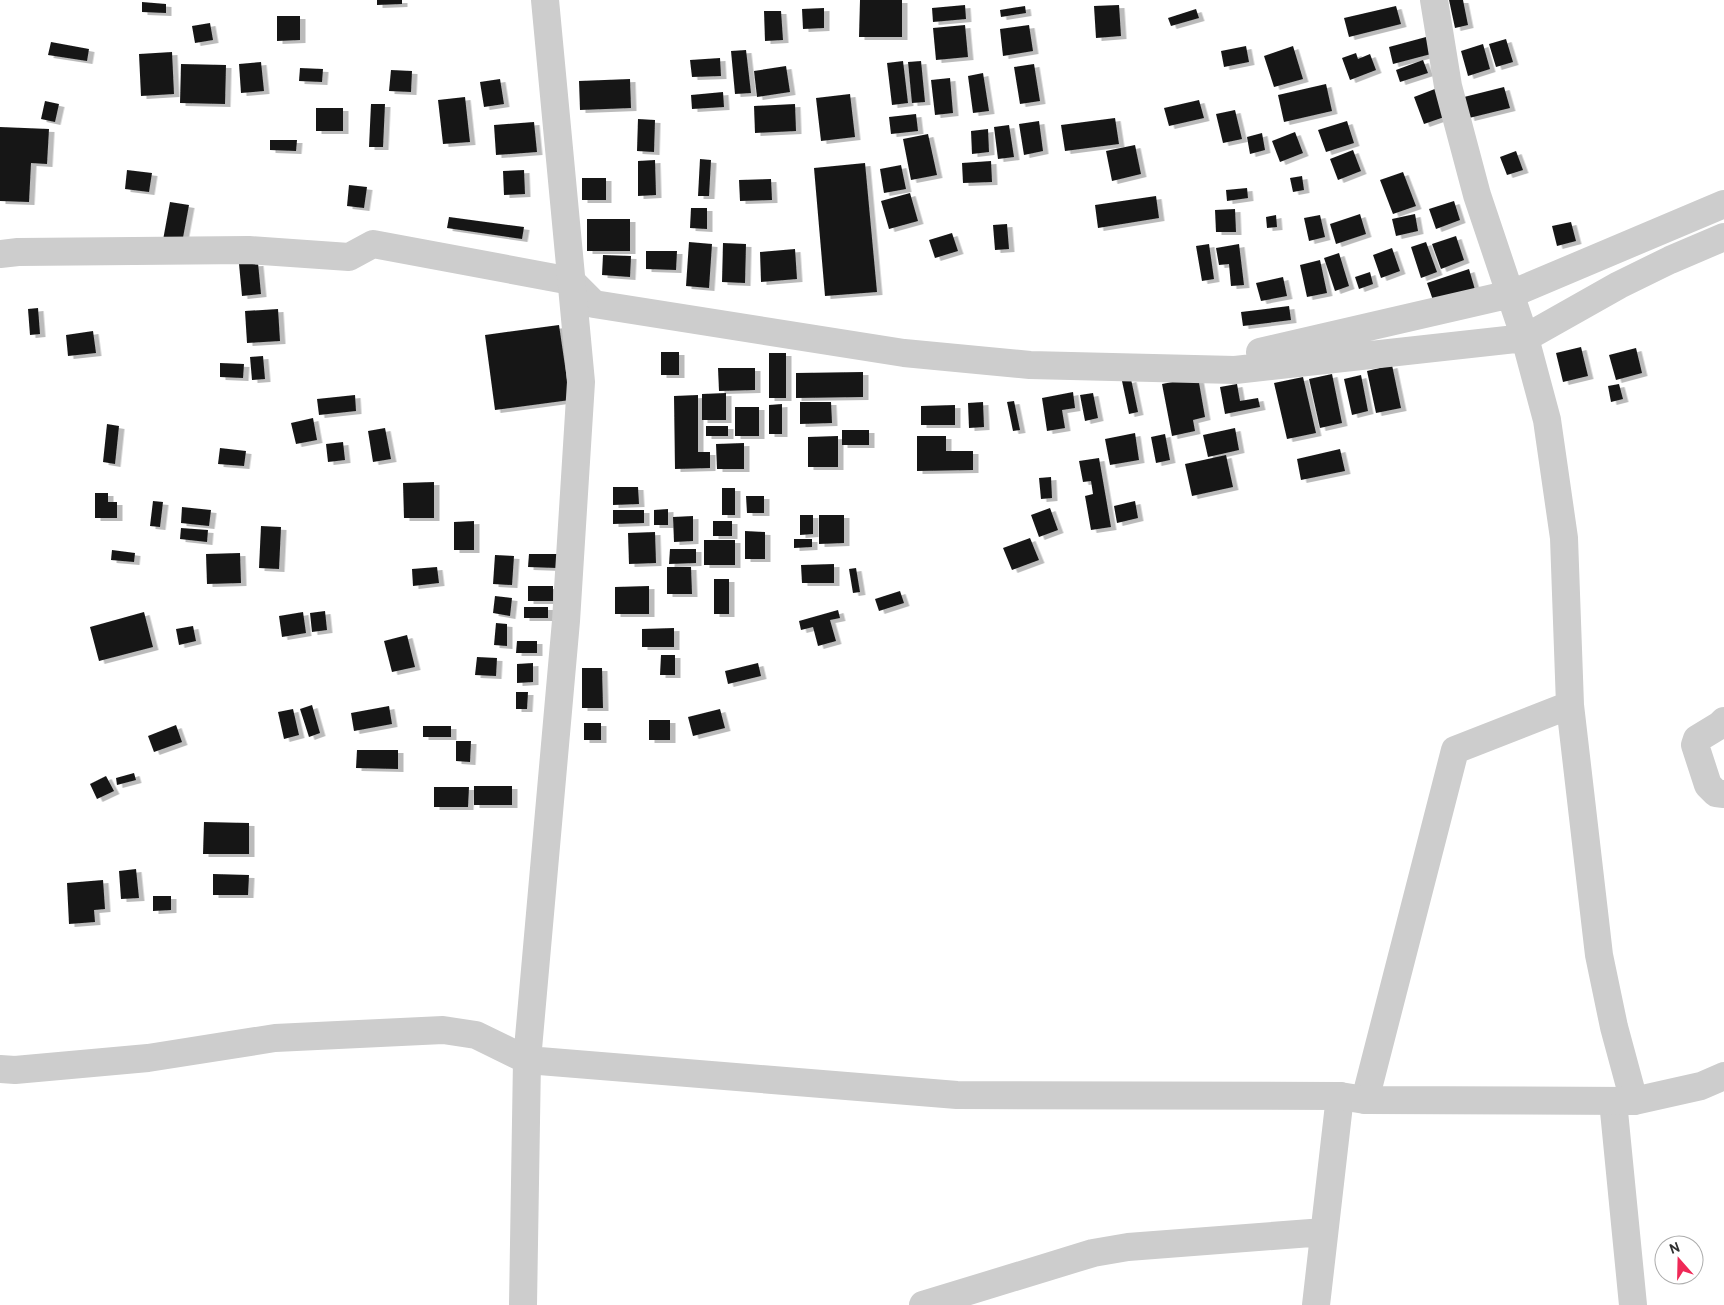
<svg xmlns="http://www.w3.org/2000/svg" width="1724" height="1305" viewBox="0 0 1724 1305" font-family="Overpass,sans-serif">
  <style>
    .building { fill: #171717; filter: url(#shadow) }
    .lines { fill: none; stroke-linecap: round; stroke-linejoin: round }
    .minor { stroke: #cdcdcd; stroke-width: 28 }
    .tertiary { stroke: #cdcdcd; stroke-width: 28 }
  </style>
  <defs>
    <filter id="shadow"><feDropShadow dx="5.5" dy="3" stdDeviation="0" flood-color="#0004"/></filter>
  </defs>
  <rect width="100%" height="100%" fill="#fff"/>
  <!-- building -->
  <path class="building" d="M377 0H402V4L377 5Z
    M860 0H902V37H859Z
    M1449 0H1463L1468 25 1455 28Z
    M142 2 166 4V13L142 12Z
    M965 5 966 19 933 22 932 8Z
    M1119 5 1121 36 1096 38 1094 6Z
    M1025 6 1026 13 1001 17 1000 10Z
    M1396 6 1401 24 1349 37 1344 18Z
    M824 8V28L803 29 802 9Z
    M1196 9 1199 18 1171 26 1168 18Z
    M764 11H781L783 40 765 41Z
    M277 16H300V40L277 41Z
    M210 23 213 40 195 43 192 26Z
    M965 25 968 57 936 60 933 28Z
    M1029 25 1033 51 1003 56 1000 29Z
    M1426 37 1431 54 1393 64 1389 47Z
    M1506 39 1513 62 1496 67 1489 44Z
    M51 42 89 49 87 61 48 55Z
    M1483 44 1490 69 1468 76 1461 51Z
    M1246 46 1249 62 1224 67 1221 51Z
    M1293 46 1303 79 1274 87 1264 56Z
    M746 50 751 93 735 94 731 51Z
    M172 52 174 94 141 96 139 54Z
    M1356 53 1358 59 1370 54 1376 70 1350 80 1342 58Z
    M720 58 721 76 692 77 690 60Z
    M1423 60 1428 73 1400 82 1396 70Z
    M903 61 908 103 892 105 887 63Z
    M921 61 925 102 912 103 908 62Z
    M261 62 264 91 241 93 239 64Z
    M181 64 226 65 225 104 180 103Z
    M1034 64 1040 101 1020 104 1014 67Z
    M786 66 790 92 757 97 754 71Z
    M300 68 323 69 322 82 299 81Z
    M391 70 412 71 411 92 389 91Z
    M983 73 989 111 973 113 968 76Z
    M950 78 953 113 935 115 931 80Z
    M500 79 504 104 484 107 480 82Z
    M630 79 631 108 580 110 579 81Z
    M1326 84 1332 111 1284 122 1278 95Z
    M1440 87 1450 115 1424 124 1414 97Z
    M1504 87 1510 108 1469 118 1464 97Z
    M723 92 724 107 692 109 691 95Z
    M850 94 855 137 821 141 816 98Z
    M465 97 470 142 443 144 438 100Z
    M1199 100 1204 118 1169 126 1164 108Z
    M45 101 59 104 55 122 41 119Z
    M371 104H385L383 147H369Z
    M795 104 796 131 755 133 754 106Z
    M316 108H343V131H316Z
    M1235 110 1242 139 1223 143 1216 114Z
    M916 114 918 131 891 134 889 117Z
    M1115 118 1119 144 1065 151 1061 125Z
    M638 119 655 120 654 152 637 151Z
    M1039 121 1043 151 1024 155 1019 124Z
    M1347 121 1354 143 1326 152 1318 130Z
    M534 122 537 152 496 155 494 125Z
    M1009 125 1014 157 998 159 994 127Z
    M0 127 49 129 47 164 31 163 29 202 0 201Z
    M988 129 989 152 972 154 971 131Z
    M1295 132 1303 153 1280 162 1272 141Z
    M1262 133 1265 150 1250 154 1247 137Z
    M928 134 937 175 911 180 903 139Z
    M270 140H297L296 151 270 150Z
    M1135 145 1141 174 1112 181 1106 151Z
    M1353 150 1361 171 1338 180 1330 159Z
    M1516 151 1523 170 1507 175 1500 157Z
    M700 159 711 160 709 196H698Z
    M655 160 656 195 638 196V161Z
    M991 161 992 182 963 183 962 163Z
    M865 163 877 292 825 296 814 168Z
    M901 165 906 189 884 193 880 169Z
    M127 170 152 173 149 192 125 189Z
    M524 170 525 194 504 195 503 171Z
    M1403 172 1416 206 1393 214 1380 180Z
    M1302 176 1304 190 1293 192 1290 178Z
    M582 178H606V200H582Z
    M771 179 772 200 740 201 739 180Z
    M349 185 367 187 364 208 347 206Z
    M1247 188 1248 198 1227 201 1226 190Z
    M910 193 918 221 889 229 881 201Z
    M1156 196 1159 218 1098 228 1095 205Z
    M1454 201 1460 220 1436 229 1429 209Z
    M170 202 189 205 182 243 163 240Z
    M691 208H707V229L690 228Z
    M1235 209 1236 232H1216L1215 210Z
    M1360 214 1366 234 1336 244 1330 224Z
    M1415 214 1418 231 1396 236 1392 219Z
    M1276 215 1277 227 1267 228 1266 217Z
    M1320 215 1325 237 1309 241 1304 218Z
    M449 217 524 227 522 239 447 228Z
    M587 219H630V251H587Z
    M1571 222 1576 241 1557 246 1552 226Z
    M1007 224 1009 249 995 250 993 225Z
    M952 233 958 251 935 258 929 240Z
    M1456 236 1464 260 1441 269 1432 244Z
    M689 242 712 244 709 288 686 286Z
    M1426 242 1437 272 1421 278 1411 247Z
    M723 243 746 244 745 283 722 282Z
    M1209 244 1214 279 1202 281 1196 246Z
    M1239 244 1244 285 1231 286 1229 264 1219 265 1216 248Z
    M1392 248 1400 271 1381 278 1373 255Z
    M795 249 797 279 761 282 760 252Z
    M646 251H677L676 270 646 269Z
    M1339 253 1349 286 1335 291 1324 258Z
    M603 255 631 256 630 277 602 275Z
    M1320 260 1327 293 1307 297 1300 265Z
    M258 263 261 294 242 296 239 264Z
    M1469 269 1476 293 1435 306 1427 283Z
    M1370 272 1373 284 1359 289 1355 277Z
    M1283 277 1287 296 1261 301 1256 283Z
    M1289 306 1291 320 1243 326 1241 312Z
    M38 308 40 334 30 335 28 309Z
    M278 309 280 341 247 343 245 311Z
    M559 325 570 400 495 410 485 335Z
    M93 331 96 353 68 356 66 335Z
    M1581 347 1588 376 1563 382 1556 353Z
    M1636 348 1642 373 1616 380 1609 355Z
    M661 352H679V375H661Z
    M769 353H786V398H769Z
    M263 356 265 379 252 380 250 357Z
    M220 363 244 364 243 378 220 377Z
    M1392 365 1401 408 1376 413 1367 371Z
    M718 368H755V390L719 391Z
    M863 372V397L796 398V373Z
    M1332 374 1342 423 1320 428 1309 379Z
    M1361 375 1368 411 1352 415 1344 379Z
    M1198 377 1205 417 1193 420 1195 431 1172 436 1162 384Z
    M1303 377 1316 433 1287 439 1274 383Z
    M1131 379 1138 412 1129 414 1122 381Z
    M1237 384 1240 401 1258 398 1260 407 1225 414 1220 387Z
    M1619 384 1623 399 1611 402 1608 386Z
    M1073 392 1075 408 1062 410 1065 428 1047 431 1042 398Z
    M726 393V420H702V394Z
    M1093 393 1098 418 1085 421 1080 395Z
    M355 395 356 411 319 415 317 399Z
    M698 395V452H710V468L675 469 674 396Z
    M1014 401 1020 430 1013 431 1007 402Z
    M800 402H831L832 423 800 424Z
    M983 402 984 427 969 428 968 403Z
    M782 404V434H769V405Z
    M955 405V425H921V406Z
    M735 407H759V436H735Z
    M313 418 317 440 296 444 291 423Z
    M107 424 119 426 115 464 103 462Z
    M706 426H728V436H706Z
    M385 428 391 459 373 462 368 431Z
    M1235 428 1239 450 1208 457 1203 435Z
    M842 430H869V445H842Z
    M1135 433 1139 460 1110 465 1105 439Z
    M1165 434 1170 460 1156 463 1151 437Z
    M838 436V467H808V437Z
    M917 436H946V451H973V470L917 471Z
    M343 442 345 460 328 462 326 444Z
    M744 443V469H717L716 444Z
    M220 448 246 451 244 466 218 464Z
    M1340 449 1345 471 1301 480 1297 459Z
    M1226 455 1233 487 1192 496 1185 464Z
    M1099 458 1111 527 1091 530 1085 496 1093 494 1091 481 1083 482 1079 461Z
    M1051 477 1052 498 1041 499 1039 478Z
    M434 482V518H404L403 483Z
    M613 487H638L639 504 613 505Z
    M722 488H735V515H722Z
    M95 493H108V502H117V518H95Z
    M746 496H764V513H747Z
    M153 501 163 502 160 527 150 526Z
    M1135 501 1138 518 1117 523 1114 506Z
    M182 507 211 510 209 526 181 523Z
    M1050 508 1058 530 1039 537 1031 515Z
    M668 509V525H654V510Z
    M613 510H644V523L613 524Z
    M800 515H813V534L800 535Z
    M819 515H844V543L819 544Z
    M693 516V541L674 542 673 517Z
    M474 521V550H454V522Z
    M713 521H732V536H713Z
    M261 526 281 527 279 569 259 568Z
    M181 528 208 530 207 542 180 539Z
    M745 531 765 532V559H745Z
    M655 532 656 563 629 564 628 533Z
    M1030 538 1039 560 1012 570 1003 548Z
    M794 539H812V547L794 548Z
    M704 540H735V565H704Z
    M670 549H696V563L669 564Z
    M112 550 135 553 134 562 111 560Z
    M240 553 241 583 207 584 206 554Z
    M529 554H558L557 568 528 567Z
    M495 555 514 556 512 585 493 584Z
    M834 564V583H802L801 565Z
    M437 567 439 583 413 586 412 569Z
    M667 567H691L692 594H667Z
    M856 568 860 592 853 593 849 569Z
    M714 579H729V614H714Z
    M528 586H553V601H528Z
    M649 586V614H615V587Z
    M900 591 904 603 879 611 875 599Z
    M495 596 512 598 510 616 493 613Z
    M524 607H548V618H524Z
    M838 610 840 618 830 620 836 641 818 646 813 627 801 630 799 621Z
    M325 611 327 630 312 632 310 613Z
    M144 612 153 647 99 661 90 627Z
    M303 612 306 633 282 637 279 616Z
    M496 623 507 624V646L494 645Z
    M193 626 196 641 179 645 176 629Z
    M674 628V647H642V629Z
    M407 635 415 667 392 672 384 641Z
    M517 641H537V653H516Z
    M661 655H675V675H660Z
    M477 657 497 658 496 676 475 675Z
    M533 663V682L517 683V664Z
    M758 663 761 676 728 684 725 671Z
    M582 668H602L603 708H582Z
    M516 692H528L527 709H516Z
    M312 705 320 733 309 737 300 709Z
    M389 706 392 724 354 731 351 713Z
    M293 709 299 735 284 739 278 712Z
    M720 709 725 728 693 736 688 717Z
    M649 720H670V740H649Z
    M584 723H601V740H584Z
    M176 725 182 742 154 752 148 736Z
    M423 726H451V737H423Z
    M456 741H471L470 762 456 761Z
    M357 750H398V769L356 768Z
    M134 773 136 780 117 785 116 778Z
    M106 776 114 791 97 799 90 784Z
    M474 786H512V805H474Z
    M434 787H469L468 807H434Z
    M204 822 249 823V854H203Z
    M136 869 139 898 121 899 119 871Z
    M213 874 249 875 248 895H213Z
    M103 880 105 909 94 910 95 922 69 924 67 883Z
    M153 896H171V910L153 911Z"/>
  <g class="lines">
    <!-- minor -->
    <path class="minor" d="M1434 0 1448 86 1477 195 1525 338 1547 420 1564 538 1570 705 1599 955 1614 1027 1634 1101
      M0 254 18 252 249 250 349 257 373 244 571 281 594 304 904 353 1030 365 1235 370 1525 338 1619 285 1670 260 1724 237
      M1260 352 1511 294 1724 204
      M1724 721 1720 725 1697 739 1695 745 1708 785 1716 793 1724 794
      M1365 1100 1455 750 1570 705
      M1613 1101 1633 1305
      M923 1305 1093 1253 1128 1247 1324 1232
      M1316 1305 1340 1096"/>
    <!-- tertiary -->
    <path class="tertiary" d="M0 1069 15 1070 148 1058 275 1038 443 1030 476 1035 527 1060 957 1095 1340 1096 1365 1100 1634 1101 1701 1086 1724 1076
      M523 1305 527 1060 566 621 581 382 545 0"/>
  </g>
  <!-- north arrow -->
  <g transform="translate(1679 1260) rotate(340)"><circle r="24" fill="#ffffff" stroke="#acacac"/>
  <path d="M0-4L9 19L0 12L-9 19Z" fill="#ef2957"/>
  <text y="-8" font-size="14" font-weight="bold" text-anchor="middle" fill="#303030">N</text>
  </g>
</svg>
